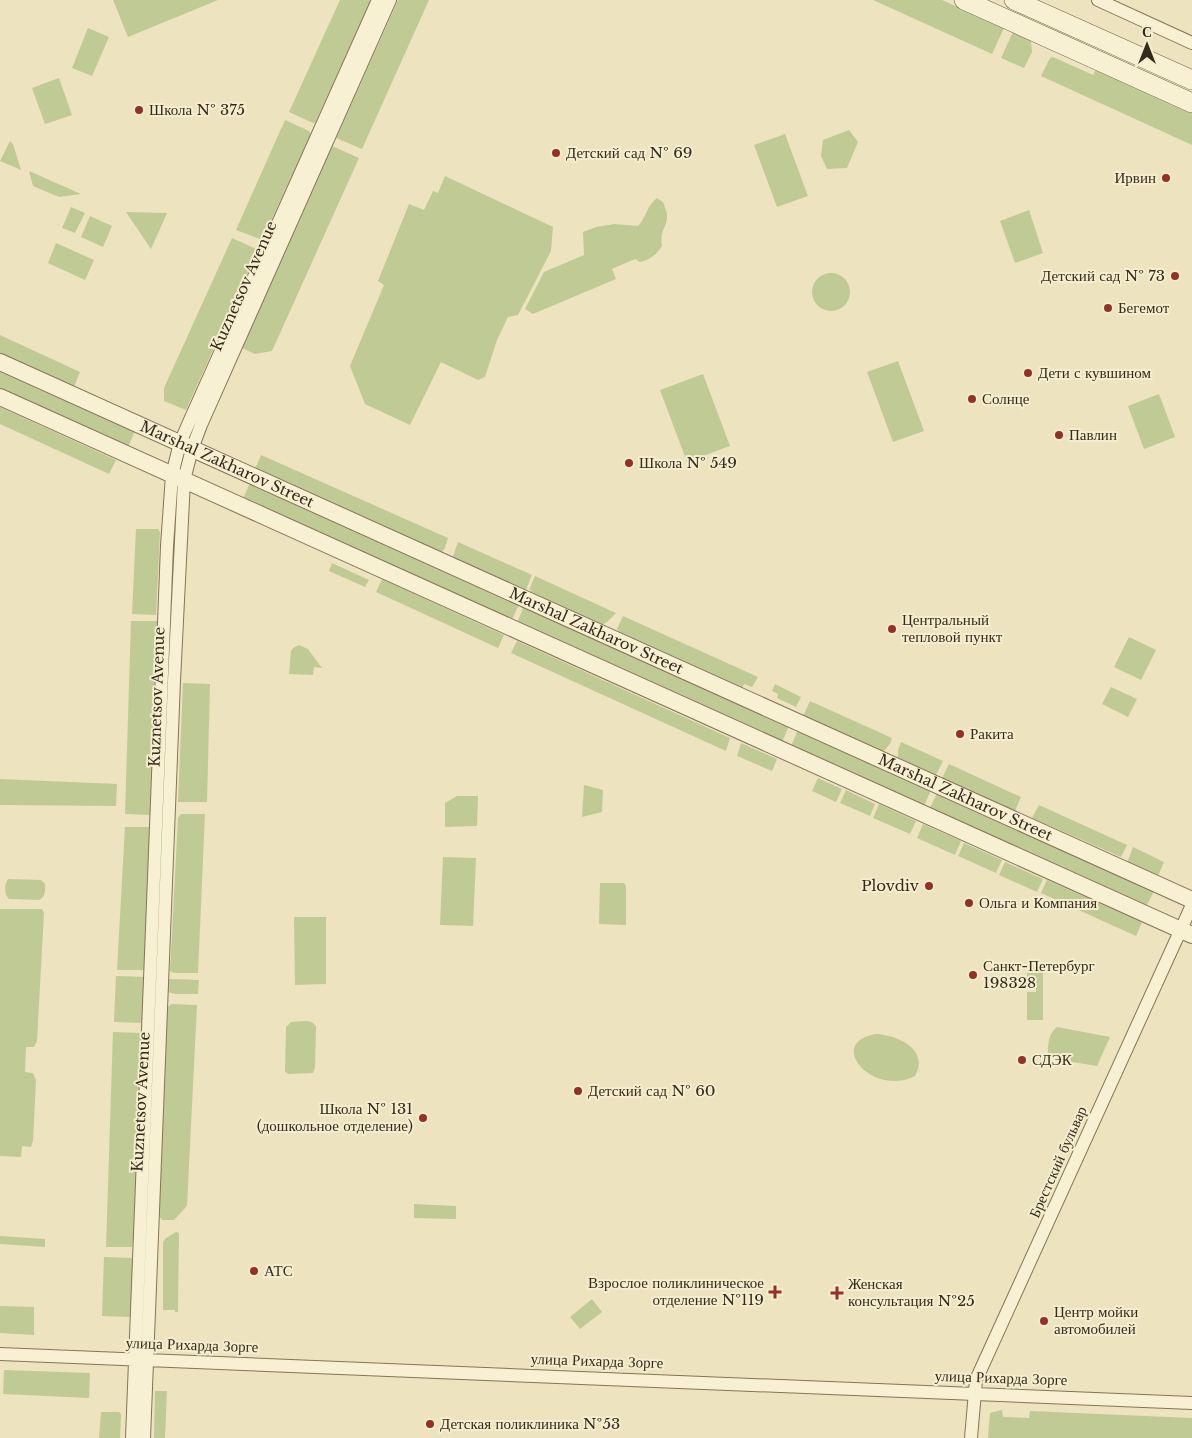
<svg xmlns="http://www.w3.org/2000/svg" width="1192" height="1438" viewBox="0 0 1192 1438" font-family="'Libre Baskerville',serif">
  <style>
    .green { fill: #c0ca94 }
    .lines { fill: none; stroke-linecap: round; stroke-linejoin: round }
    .minor-casing { stroke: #857458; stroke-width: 14 }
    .tertiary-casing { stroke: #857458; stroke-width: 18 }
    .secondary-casing { stroke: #67553b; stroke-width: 20 }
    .minor { stroke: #f8f0d2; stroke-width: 12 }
    .tertiary { stroke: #f8f0d2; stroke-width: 16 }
    .secondary { stroke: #f8f0d2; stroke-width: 19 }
    .poi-dot { fill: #933129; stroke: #f4edce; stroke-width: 2 }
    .labels { text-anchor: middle; stroke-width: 4; stroke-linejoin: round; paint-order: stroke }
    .poi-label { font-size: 15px; fill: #352a1c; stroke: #f4edce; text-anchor: start }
    .street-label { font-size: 15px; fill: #352a1c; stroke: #f4edce }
  </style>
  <rect width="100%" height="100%" fill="#ede3bf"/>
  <!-- green -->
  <path class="green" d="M113 0H218L128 37Z
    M340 0H371L315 123H313L289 112Z
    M398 0H429L362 149 336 138Z
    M873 0H942L1004 28 992 54Z
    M88 28 109 37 92 76 72 68Z
    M1013 32 1031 41 1032 52 1024 68 1001 58Z
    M1053 57 1093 75 1096 69 1192 113V145L1041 76 1050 58Z
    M59 78 72 115 45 124 32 88Z
    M285 120 309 131 311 134 263 238 260 239 236 230Z
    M849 130 858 142 847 168 827 169 821 156 823 140Z
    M785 134 808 196 777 207 754 145Z
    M10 141 13 144 21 170 0 161Z
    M332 146 359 158 272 351 255 354 242 348Z
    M29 171 81 194 59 197 33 186Z
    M445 176 553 227 551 251 518 315 508 317 497 340 485 377 478 380 441 362 410 425 365 404 350 366 384 285 378 281 409 204 424 210 433 191 438 193Z
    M657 198 663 202C664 205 666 210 667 214 668 227 659 230 662 246 656 255 650 260 640 262L635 259 612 269 616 279 533 314 525 309 544 272 584 255 583 232 596 227 614 224 638 226C647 217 645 208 657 198Z
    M71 207 85 213 75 233 62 228Z
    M1029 210 1043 253 1015 263 1000 221Z
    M126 212 167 213 151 249Z
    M90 216 112 226 103 247 81 237Z
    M232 238 258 250 186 410 164 401V388Z
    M56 243 94 260 85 280 48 263Z
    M812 292a19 19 0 1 1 38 0a19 19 0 1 1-38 0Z
    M0 335 80 372 74 387 0 353Z
    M898 361 924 431 893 442 867 372Z
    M0 370 135 431 128 447 0 389Z
    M703 374 730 446 687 462 660 390Z
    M1159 394 1175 437 1144 449 1128 406Z
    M0 407 116 460 109 474 0 424Z
    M261 455 448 538 444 550 441 552 255 469Z
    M250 483 519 604 512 620 243 499Z
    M136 529H158L160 532 156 615 132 614Z
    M458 542 532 575 526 590 453 558V556Z
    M332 563 369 580 365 587 329 571Z
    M535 576 616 613 607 622 602 625 531 593V590H529Z
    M382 579 504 635 498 648 376 592Z
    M524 606 789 726 782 742 517 623Z
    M623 616 758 677 752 687 744 684 742 688 620 633 617 629Z
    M131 621H159L151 815 125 814Z
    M1129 637 1156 650 1141 680 1114 667Z
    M517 641 730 738 726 751 511 653Z
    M299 645 308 649 322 668 314 667 313 675 289 674 291 651 293 648Z
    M183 683 210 684 207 802H178Z
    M775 684 801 697 796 707 777 698 778 694 772 691Z
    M1111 687 1137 699 1128 717 1102 704Z
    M810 701 892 738 890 744 883 752 803 716Z
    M798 730 931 790 924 806 791 746Z
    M901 742 943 761 936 775 898 758V750Z
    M741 743 777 759 772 771 737 756Z
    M949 764 1021 797 1015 811 942 778Z
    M818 778 842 789 836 802 812 791Z
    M0 779 117 784 116 806 0 805Z
    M584 785 603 790 602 812 582 817Z
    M846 790 875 804 870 816 840 803Z
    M937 793 1154 891 1146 907 930 808Z
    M457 796H478L477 826 445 827V803Z
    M879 804 916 821 910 834 873 818Z
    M1039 805 1127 845 1121 857 1032 818Z
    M181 814H205L198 973H174L170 971 178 818Z
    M923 824 961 841 955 855 917 838Z
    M125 827H151L145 970H117Z
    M964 843 1002 860 996 873 958 856Z
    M1133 847 1164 862 1158 876 1127 863Z
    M443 857 476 858 473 926 440 925Z
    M1005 862 1043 879 1037 892 999 875Z
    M8 879 41 880 45 884C45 890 46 897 39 900L9 899C4 894 4 885 8 879Z
    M1047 880 1142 922 1136 936 1041 893Z
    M600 883H624L626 886V925L599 924Z
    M0 909H42L44 913 37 1041 34 1047H26L25 1072 33 1073 36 1080 33 1141 31 1147 22 1146 21 1157 0 1156Z
    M294 917H326V984L295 985Z
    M1027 968 1043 969V1020H1027V992H1036V978H1027Z
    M116 976 146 977 144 1023 114 1022Z
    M169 979 199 980 198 994H175L168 992Z
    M171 1004 197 1005 187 1206 174 1220H162L158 1215 166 1009Z
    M291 1022C299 1022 312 1018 316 1027L315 1068 313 1073 288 1074 285 1071 286 1027Z
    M1057 1027 1110 1037 1097 1066 1048 1058C1048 1047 1047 1035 1057 1027Z
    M113 1032 142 1033 135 1227 132 1247H106Z
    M876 1034C897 1035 930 1049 915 1076 872 1098 825 1042 876 1034Z
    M414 1204 456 1206V1219L414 1218Z
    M176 1232 179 1233 178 1312H175V1310H163V1242L166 1238Z
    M0 1236 45 1239V1247L0 1244Z
    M104 1257 133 1258 131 1317 102 1316Z
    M592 1299 602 1312 580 1329 570 1317Z
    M0 1306 34 1307V1335L0 1333Z
    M4 1370 90 1373 89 1398 3 1394Z
    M155 1391H167L165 1438H154Z
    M1002 1410 1003 1417 1029 1418 1030 1411 1192 1418V1438H988L990 1413Z
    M101 1412H119L121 1414 120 1438H99Z"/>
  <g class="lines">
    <defs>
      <path id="minor" d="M1098 0 1192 43
        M0 1354 1192 1403
        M132 1438 167 546 172 475 180 443 190 420 378 0
        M144 1438 174 681 184 480 192 449 201 425 390 0
        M971 1438 976 1380 1192 905"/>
      <g id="tertiary">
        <path id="s1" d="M0 362 1192 900"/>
        <path d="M0 397 1192 935"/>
      </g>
      <path id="secondary" d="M964 0 1192 103
        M1014 0 1192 80"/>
    </defs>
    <!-- minor casing -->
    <use href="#minor" class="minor-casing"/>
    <!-- tertiary casing -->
    <use href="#tertiary" class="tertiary-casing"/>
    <!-- secondary casing -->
    <use href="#secondary" class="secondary-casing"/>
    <!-- minor -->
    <use href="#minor" class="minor"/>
    <!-- tertiary -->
    <use href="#tertiary" class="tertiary"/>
    <!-- secondary -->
    <use href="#secondary" class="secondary"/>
  </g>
  <!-- markers -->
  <g class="poi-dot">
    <circle cx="139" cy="110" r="5"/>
    <circle cx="556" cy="153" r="5"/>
    <circle cx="1166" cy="178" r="5"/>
    <circle cx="1175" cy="276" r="5"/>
    <circle cx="1108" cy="308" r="5"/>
    <circle cx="1028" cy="373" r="5"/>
    <circle cx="972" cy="399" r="5"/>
    <circle cx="1059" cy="435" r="5"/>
    <circle cx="629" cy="463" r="5"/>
    <circle cx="892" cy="629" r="5"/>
    <circle cx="960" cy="734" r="5"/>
    <circle cx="929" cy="886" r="5"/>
    <circle cx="969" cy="903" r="5"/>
    <circle cx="973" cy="975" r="5"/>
    <circle cx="1022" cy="1060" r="5"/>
    <circle cx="578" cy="1091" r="5"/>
    <circle cx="423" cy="1118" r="5"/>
    <circle cx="254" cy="1271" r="5"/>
    <path d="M772.5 1284.5h5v5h5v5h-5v5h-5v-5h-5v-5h5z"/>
    <path d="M834.5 1285.5h5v5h5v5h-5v5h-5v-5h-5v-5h5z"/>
    <circle cx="1044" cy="1321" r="5"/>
    <circle cx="430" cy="1424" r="5"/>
  </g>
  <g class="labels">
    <!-- poi labels -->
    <g class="poi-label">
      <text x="149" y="115">Школа № 375</text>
      <text x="566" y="158">Детский сад № 69</text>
      <text x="1156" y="183" text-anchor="end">Ирвин</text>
      <text x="1165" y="281" text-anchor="end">Детский сад № 73</text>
      <text x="1118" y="313">Бегемот</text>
      <text x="1038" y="378">Дети с кувшином</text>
      <text x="982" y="404">Солнце</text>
      <text x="1069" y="440">Павлин</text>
      <text x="639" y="468">Школа № 549</text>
      <text x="902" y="625">Центральный<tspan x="902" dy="17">тепловой пункт</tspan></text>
      <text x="970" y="739">Ракита</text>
      <text x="919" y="891" text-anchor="end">Plovdiv</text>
      <text x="979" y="908">Ольга и Компания</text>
      <text x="983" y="971">Санкт-Петербург<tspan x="983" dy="17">198328</tspan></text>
      <text x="1032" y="1065">СДЭК</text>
      <text x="588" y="1096">Детский сад № 60</text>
      <text x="413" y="1114" text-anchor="end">Школа № 131<tspan x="413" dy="17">(дошкольное отделение)</tspan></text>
      <text x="264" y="1276">АТС</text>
      <text x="764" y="1288" text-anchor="end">Взрослое поликлиническое<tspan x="764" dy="17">отделение №119</tspan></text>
      <text x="848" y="1289">Женская<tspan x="848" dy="17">консультация №25</tspan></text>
      <text x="1054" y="1317">Центр мойки<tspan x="1054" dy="17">автомобилей</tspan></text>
      <text x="440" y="1429">Детская поликлиника №53</text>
    </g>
    <!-- street labels -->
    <g class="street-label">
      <text transform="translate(244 286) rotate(-66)" y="5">Kuznetsov Avenue</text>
      <text dy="5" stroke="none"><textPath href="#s1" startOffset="249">Marshal Zakharov Street</textPath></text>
      <text dy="5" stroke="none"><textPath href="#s1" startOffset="654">Marshal Zakharov Street</textPath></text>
      <text transform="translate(157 697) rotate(-88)" y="5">Kuznetsov Avenue</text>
      <text dy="5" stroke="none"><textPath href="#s1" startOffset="1059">Marshal Zakharov Street</textPath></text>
      <text transform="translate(141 1102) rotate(-87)" y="5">Kuznetsov Avenue</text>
      <text transform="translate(1058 1162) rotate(-66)" y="5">Брестский бульвар</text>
      <text transform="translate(192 1345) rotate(2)" y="5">улица Рихарда Зорге</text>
      <text transform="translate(597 1361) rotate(2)" y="5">улица Рихарда Зорге</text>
      <text transform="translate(1001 1378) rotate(2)" y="5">улица Рихарда Зорге</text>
    </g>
  </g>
  <!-- north arrow -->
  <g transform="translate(1147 45)" stroke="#f4edce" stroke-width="4" paint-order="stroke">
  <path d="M0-4L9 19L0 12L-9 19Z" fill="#352a1c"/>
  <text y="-8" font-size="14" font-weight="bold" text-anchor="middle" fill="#352a1c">С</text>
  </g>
</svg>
